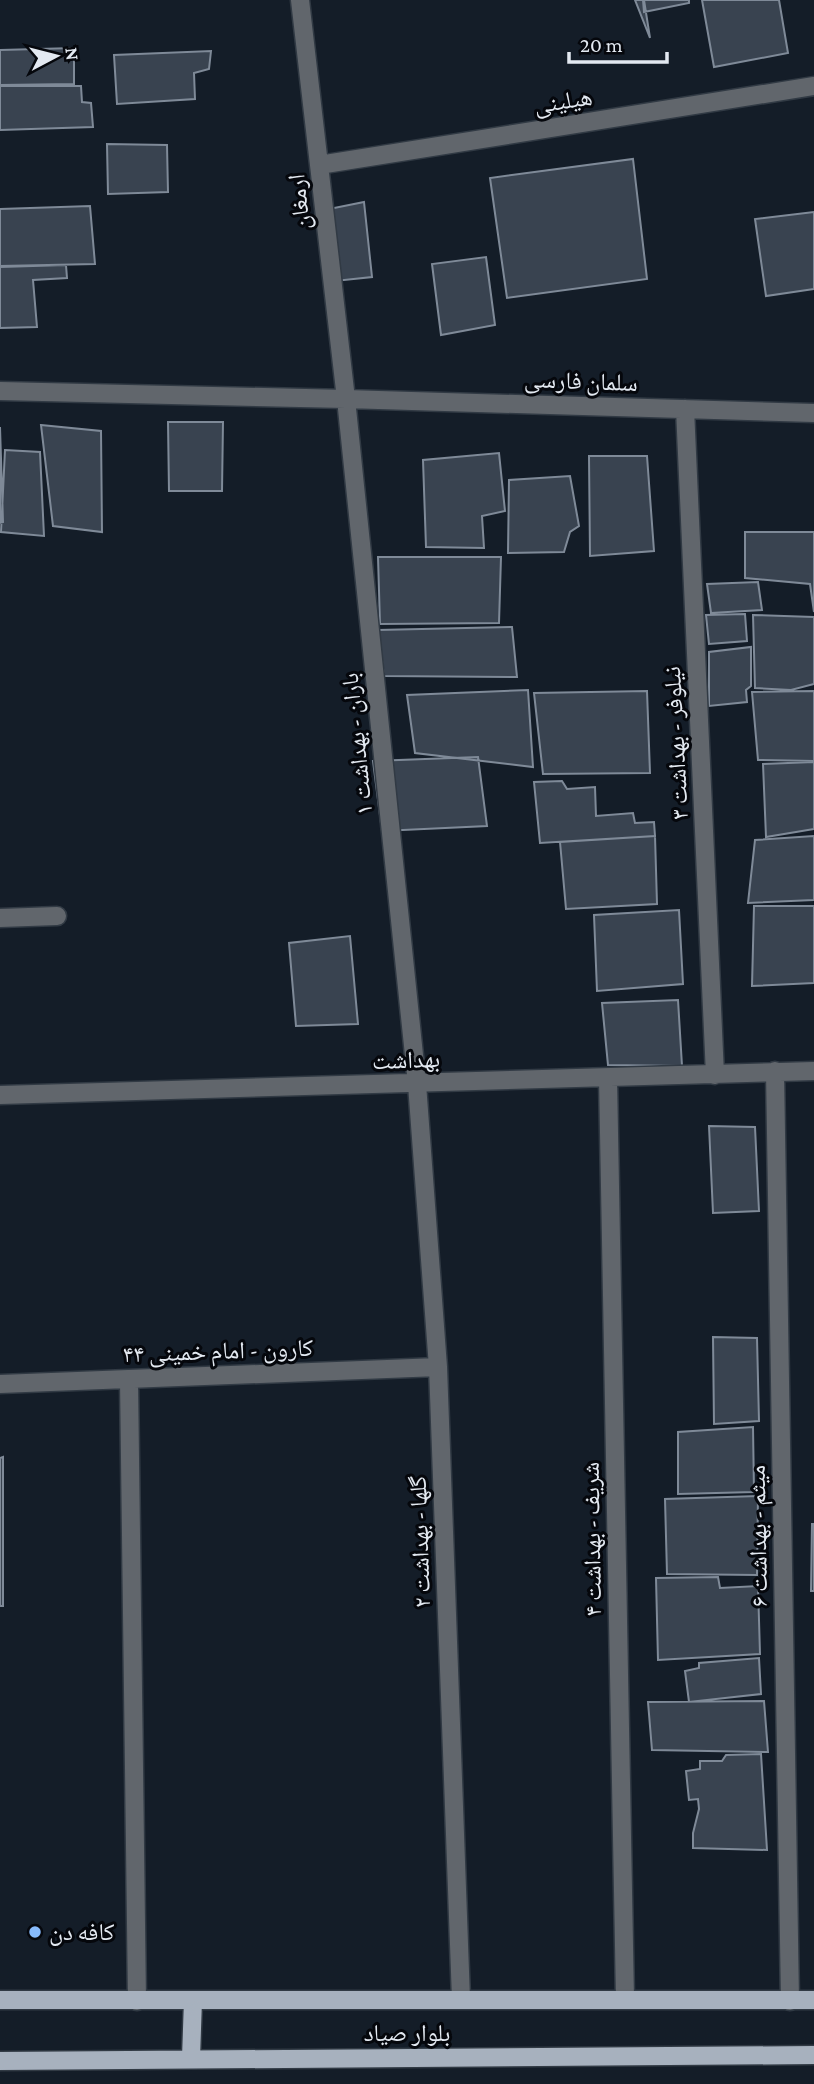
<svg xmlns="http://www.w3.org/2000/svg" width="814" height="2084" viewBox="0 0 814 2084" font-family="'Crimson Pro','Noto Naskh Arabic',serif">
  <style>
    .building { fill: #394350; stroke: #7f8a98; stroke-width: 2 }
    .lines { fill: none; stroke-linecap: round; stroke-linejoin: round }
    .minor-casing { stroke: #313a44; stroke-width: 21 }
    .major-casing { stroke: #313a44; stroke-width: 21 }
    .minor { stroke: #61666c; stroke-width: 18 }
    .major { stroke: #a7b1be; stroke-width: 18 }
    .poi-dot { fill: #87bbfc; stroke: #05070c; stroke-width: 2.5 }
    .labels { text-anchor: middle; stroke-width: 6; stroke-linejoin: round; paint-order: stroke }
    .street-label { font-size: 24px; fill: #e3e9f1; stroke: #05070c }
    .poi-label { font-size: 24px; fill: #e3e9f1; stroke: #05070c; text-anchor: start }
  </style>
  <rect width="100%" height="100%" fill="#141d28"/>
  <!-- building -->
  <path class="building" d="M635 0H644L650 38Z
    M643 0H689V3L644 12Z
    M702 0H779L788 53 714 67Z
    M74 48V84L0 85V50Z
    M211 51 209 69 194 73 195 99 117 104 114 55Z
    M0 86H81L82 102 91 103 93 127 0 130Z
    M107 144 167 145 168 192 108 194Z
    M633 159 647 279 507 298 490 178Z
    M364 202 372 277 335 281 324 210Z
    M90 206 95 264 0 266V209Z
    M814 212V289L766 296 755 219Z
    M486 257 495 325 441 335 432 264Z
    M66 265 67 278 33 280 37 327 0 328V267Z
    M168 422H223L222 491H169Z
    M41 425 101 431 102 532 53 526Z
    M0 427 3 522 0 523Z
    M5 450 40 452 44 536 1 532Z
    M499 453 505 511 482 516 484 548 426 547 423 460Z
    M589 456H647L654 551 590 556Z
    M570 476 579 526 570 532 564 552 508 553 509 480Z
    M745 532H814V612L810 584 745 578Z
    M378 557H501L499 623 380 624Z
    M758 582 762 610 711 613 707 584Z
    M745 614 747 641 709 644 706 615Z
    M753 615 814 617V684L791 690 755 688Z
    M512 627 517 677 384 676 378 630Z
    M751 647V686L746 690 747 702 709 706V652Z
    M528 690 533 767 415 753 407 695Z
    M647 691 650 773 543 774 534 693Z
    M814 691V761L758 760 752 692Z
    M478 757 487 826 382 831 373 761Z
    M814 762V829L766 837 763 764Z
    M562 781 567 789 595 787 596 816 633 813 635 823 654 822 655 836 540 843 534 782Z
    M655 836 657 904 566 909 560 842Z
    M814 836V900L748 903 755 840Z
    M754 906H814V983L752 986Z
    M679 910 683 984 597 991 594 915Z
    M350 936 358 1024 296 1026 289 943Z
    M678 1000 682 1066 608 1065 602 1003Z
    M709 1126 755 1127 759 1211 713 1213Z
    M713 1337 757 1338 759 1421 714 1424Z
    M753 1427 754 1492 678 1494V1432Z
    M3 1457V1606H0V1458Z
    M758 1496 757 1575 667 1574 665 1499Z
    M812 1524H814V1591H811Z
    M718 1577 720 1588 758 1586 760 1654 658 1660 656 1578Z
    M759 1658 761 1694 689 1702 685 1671 699 1668V1663Z
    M764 1701 768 1752 652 1750 648 1702Z
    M761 1754 767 1850 693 1848V1833L699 1809 698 1799 689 1800 686 1771 700 1769V1761H722L726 1755Z"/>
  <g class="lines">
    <defs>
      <path id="minor" d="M300 0 346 399 417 1084 438 1367 461 1999
        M319 165 814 86
        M0 391 346 399 814 413
        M685 409 715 1075
        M0 918 57 916
        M775 1071 790 2001
        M608 1078 625 1999
        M0 1095 814 1071
        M129 1380 137 2001
        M0 1384 438 1367"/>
      <path id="major" d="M0 2000H814
        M191 2058 193 2000
        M0 2061 814 2055"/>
    </defs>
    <!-- minor casing -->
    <use href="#minor" class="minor-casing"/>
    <!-- major casing -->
    <use href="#major" class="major-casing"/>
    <!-- minor -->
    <use href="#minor" class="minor"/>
    <!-- major -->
    <use href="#major" class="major"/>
  </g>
  <!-- markers -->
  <circle class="poi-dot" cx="35" cy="1932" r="7"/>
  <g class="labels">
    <!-- street labels -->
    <g class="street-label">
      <text transform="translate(563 101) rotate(-9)" y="8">هیلینی</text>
      <text transform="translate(299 202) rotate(-96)" y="8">ارمغان</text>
      <text transform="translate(581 381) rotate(2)" y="8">سلمان فارسی</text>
      <text transform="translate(676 743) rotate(-93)" y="8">نیلوفر - بهداشت ۳</text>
      <text transform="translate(357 744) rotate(-96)" y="8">باران - بهداشت ۱</text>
      <text transform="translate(406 1060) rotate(-2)" y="8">بهداشت</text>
      <text transform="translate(218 1351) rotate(-2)" y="8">کارون - امام خمینی ۴۴</text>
      <text transform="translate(758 1536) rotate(-91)" y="8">میثم - بهداشت ۶</text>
      <text transform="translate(592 1539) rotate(-91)" y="8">شریف - بهداشت ۴</text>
      <text transform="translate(420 1542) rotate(-92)" y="8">گلها - بهداشت ۲</text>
      <text x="407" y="2041">بلوار صیاد</text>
    </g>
    <!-- poi labels -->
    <g class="poi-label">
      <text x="49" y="1940">کافه دن</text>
    </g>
  </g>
  <!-- north arrow -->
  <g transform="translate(56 56) rotate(83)" stroke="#05070c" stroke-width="5" paint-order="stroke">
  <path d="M0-5L12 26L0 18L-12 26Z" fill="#e3e9f1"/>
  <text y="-10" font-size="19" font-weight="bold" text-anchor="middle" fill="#e3e9f1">N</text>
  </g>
  <!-- scale -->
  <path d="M569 52v10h98v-10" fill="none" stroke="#e3e9f1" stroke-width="3.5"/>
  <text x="580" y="52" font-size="21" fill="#e3e9f1" stroke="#05070c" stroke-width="5" paint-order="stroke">20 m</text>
</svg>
